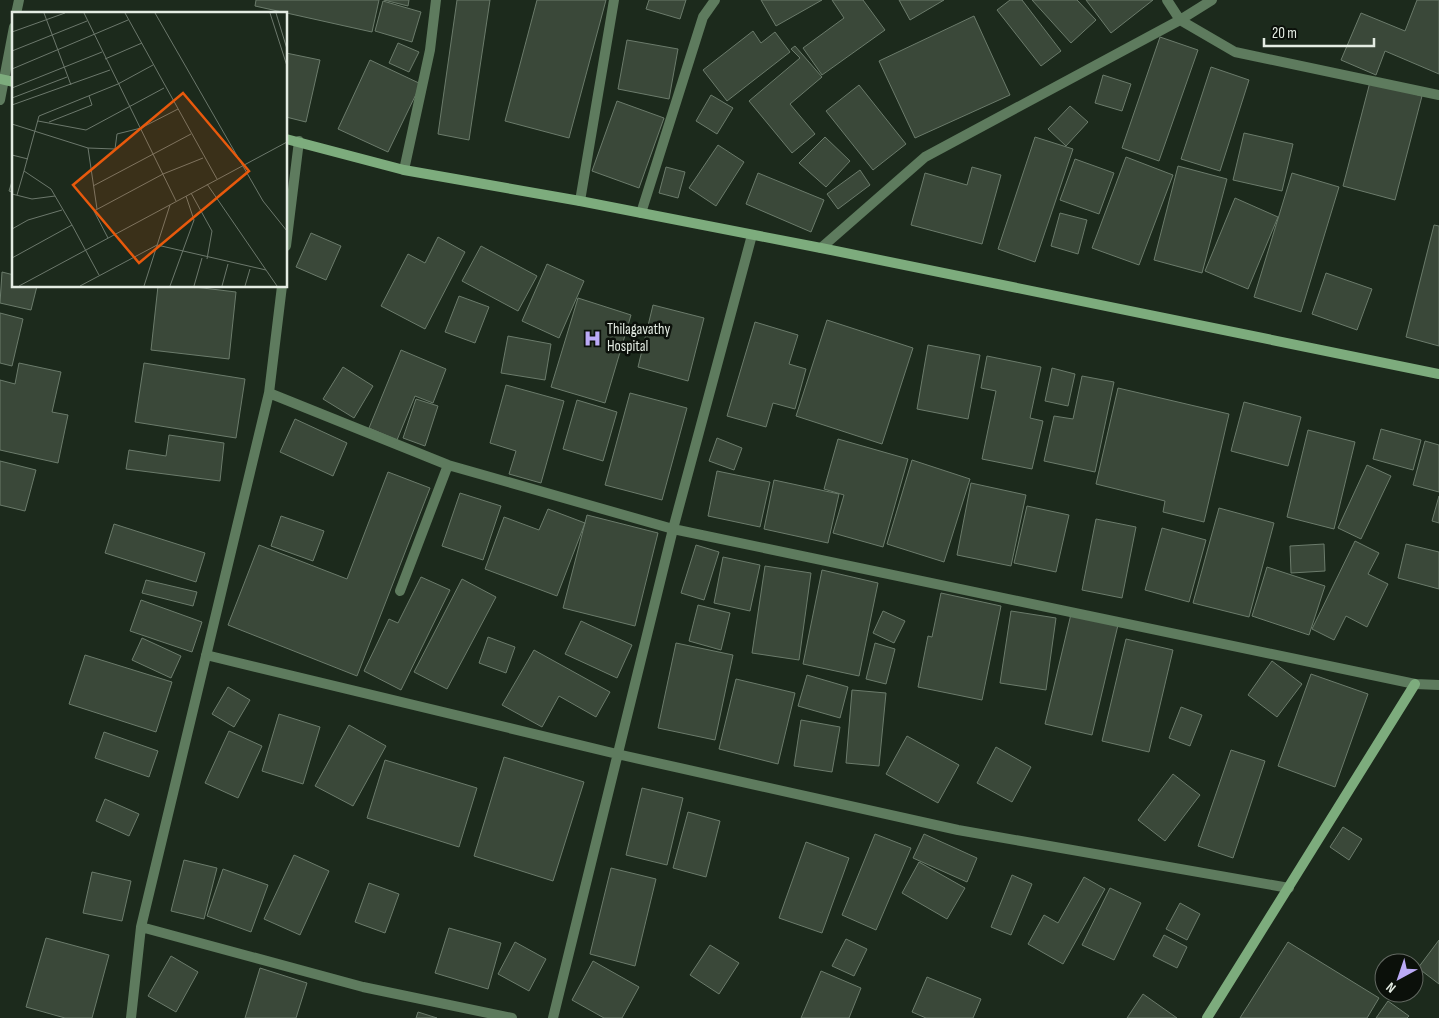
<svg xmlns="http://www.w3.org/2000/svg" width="1439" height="1018" viewBox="0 0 1439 1018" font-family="'Sofia Sans Condensed',sans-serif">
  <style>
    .building { fill: #3a4839; stroke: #6b7b6b }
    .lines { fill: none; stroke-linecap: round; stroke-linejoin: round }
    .street { stroke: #5e7b5e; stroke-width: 10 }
    .secondary { stroke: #7dac7d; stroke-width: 10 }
    .labels { text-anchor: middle; stroke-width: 5; stroke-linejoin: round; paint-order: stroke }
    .poi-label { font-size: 15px; fill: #e4ece3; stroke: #0b100a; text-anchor: start }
    .inset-road { fill: none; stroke: #6c786c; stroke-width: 1 }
    .view { fill: #e8590c; fill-opacity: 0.15; stroke: #e8590c; stroke-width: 2.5 }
    .inset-edge { fill: none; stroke: #e4ece3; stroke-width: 2.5 }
  </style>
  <rect width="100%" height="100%" fill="#1c2a1c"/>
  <!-- building -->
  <path class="building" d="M256 0H379L372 32 255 6Z
    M384 0H409L408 6Z
    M457 0H490L469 140 438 134Z
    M537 0H606L569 138 505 121Z
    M649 0H686L680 19 646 9Z
    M761 0H822L776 26Z
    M832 0H863L885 30 822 75 803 48 844 18Z
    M899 0H944L910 20Z
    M1010 0H1022L1061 51 1041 66 997 10Z
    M1032 0H1077L1096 20 1071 43Z
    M1086 0H1153L1111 33Z
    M1417 0H1439V74L1385 51 1376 75 1341 60 1361 13 1405 31Z
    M383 1 421 12 412 42 375 31Z
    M974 16 1010 95 915 138 879 61Z
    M753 31 761 43 775 32 790 52 727 101 703 70Z
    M1160 37 1198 50 1159 161 1122 148Z
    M627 40 678 49 669 99 618 89Z
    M398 43 419 52 409 72 389 63Z
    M795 46 822 77 790 104 815 134 792 153 749 101 800 58 791 49Z
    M286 53 320 60 306 122 286 117Z
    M370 60 421 84 388 152 338 129Z
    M1211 67 1249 80 1220 171 1181 159Z
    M1103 75 1131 84 1122 111 1095 103Z
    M1370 82 1422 96 1395 200 1343 186Z
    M859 85 906 144 873 170 826 111Z
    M711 95 733 108 717 134 696 121Z
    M617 101 664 118 639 188 592 171Z
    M1070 106 1088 122 1066 146 1048 129Z
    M1244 133 1293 144 1282 191 1233 180Z
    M825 137 850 161 826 187 799 163Z
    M1035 137 1073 149 1035 262 998 249Z
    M718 145 744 162 716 206 689 188Z
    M1126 157 1173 175 1139 265 1092 248Z
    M1075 159 1114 173 1099 214 1060 200Z
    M1178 166 1227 179 1202 273 1154 260Z
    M666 167 685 172 678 198 659 193Z
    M972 167 1001 175 982 244 911 225 925 173 967 185Z
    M860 170 870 185 838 209 827 194Z
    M758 173 824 200 811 232 746 204Z
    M1292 173 1339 187 1301 312 1254 297Z
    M14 175V193L9 191Z
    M1235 198 1278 217 1248 289 1205 271Z
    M1060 213 1087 220 1078 254 1051 246Z
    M1434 225 1439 226V346L1406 337Z
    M311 233 341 246 326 280 296 267Z
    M438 237 465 252 425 329 381 306 408 254 425 263Z
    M481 246 537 276 518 311 462 281Z
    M547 264 584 281 559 338 522 321Z
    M2 272 14 275V286H37L31 310 0 303Z
    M1326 273 1372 289 1357 330 1312 314Z
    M158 286H186L236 292 229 359 151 350Z
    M459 296 489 307 475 343 445 332Z
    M578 298 631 315 605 403 551 387Z
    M653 305 704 318 688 381 638 367Z
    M0 313 23 319 12 366 0 363Z
    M827 320 913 348 882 444 796 416Z
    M755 322 798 335 789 364 806 369 795 409 773 403 766 427 727 416Z
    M508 336 551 344 545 380 501 373Z
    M928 345 980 355 968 419 917 409Z
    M401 350 446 369 433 403 415 396 397 440 369 428Z
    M987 356 1041 367 1030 418 1043 421 1032 469 982 459 996 391 981 388Z
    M19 363 61 372 52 412 68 415 58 463 0 450V380L15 384Z
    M144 363 245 379 236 438 135 422Z
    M343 367 373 386 354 418 323 399Z
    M1052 368 1075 374 1068 406 1045 401Z
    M1082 376 1114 382 1095 472 1044 461 1054 416 1073 419Z
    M506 385 564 401 541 483 509 474 516 451 490 443Z
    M1118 388 1229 414 1204 522 1163 512 1165 501 1096 484Z
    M630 393 687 408 662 500 605 485Z
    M416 399 438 406 425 446 403 438Z
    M577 400 617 412 603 461 563 449Z
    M1244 402 1301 417 1288 466 1231 451Z
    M295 419 347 443 333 476 280 452Z
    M1381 429 1421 440 1413 470 1373 459Z
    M1308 430 1355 442 1334 529 1287 517Z
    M169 435 224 443 220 481 126 469 129 450 166 456Z
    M717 438 742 448 734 470 709 461Z
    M838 439 908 459 883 547 833 533 844 495 824 489Z
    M1425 441 1439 445V492L1413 485Z
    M912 460 970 479 944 562 887 544Z
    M0 461 36 470 25 511 0 505Z
    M1367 465 1391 476 1361 539 1338 528Z
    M717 471 770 482 760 527 708 516Z
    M388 472 430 488 357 676 228 625 259 545 347 579Z
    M774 480 839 494 828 543 764 529Z
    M971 483 1026 495 1011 566 957 555Z
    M460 493 501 506 483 560 442 546Z
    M1439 496V523L1432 521Z
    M1027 506 1069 515 1056 572 1014 563Z
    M1219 508 1274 523 1249 617 1193 603Z
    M548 509 585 523 557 596 485 569 504 517 539 530Z
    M587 515 658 533 635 626 563 608Z
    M281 516 324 531 313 561 271 546Z
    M1096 519 1136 527 1122 598 1082 590Z
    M114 524 205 553 196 582 105 553Z
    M1162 528 1206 540 1189 602 1145 590Z
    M1355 541 1379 553 1368 574 1388 584 1367 627 1346 616 1334 640 1312 629Z
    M1324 544 1325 571 1291 573 1290 546Z
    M1406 544 1439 552V589L1398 578Z
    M696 545 719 552 704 600 681 593Z
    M723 557 760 565 750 611 714 603Z
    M765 566 811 573 799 660 752 653Z
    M1267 567 1325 586 1309 635 1252 616Z
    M822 570 878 583 859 676 803 664Z
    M421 577 450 590 401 690 364 671 389 619 398 623Z
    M462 579 496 597 447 689 414 672Z
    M146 580 197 592 193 606 142 593Z
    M941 593 1001 606 982 700 918 687 928 636 932 637Z
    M141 600 202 622 192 652 130 631Z
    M698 605 730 613 721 650 689 641Z
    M883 611 905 621 894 643 873 633Z
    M1011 611 1056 618 1046 690 1000 683Z
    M1071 614 1118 625 1092 735 1045 724Z
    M581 621 632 645 617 678 565 654Z
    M488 637 515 647 506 673 479 663Z
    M142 638 181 656 171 678 132 660Z
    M1126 639 1173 650 1149 752 1102 741Z
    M676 643 733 655 715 740 658 728Z
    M875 643 895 649 886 684 866 679Z
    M534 650 610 692 596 717 559 696 542 727 502 705Z
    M85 655 172 682 156 732 69 704Z
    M1272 661 1302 684 1277 717 1248 695Z
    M1311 674 1368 694 1335 787 1278 766Z
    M807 675 848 687 840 718 798 706Z
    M736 679 795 693 778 764 719 749Z
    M228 687 250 700 234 727 212 714Z
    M852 690 886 693 879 766 846 763Z
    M1181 707 1202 715 1190 746 1169 738Z
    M279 714 320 727 303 784 262 771Z
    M801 720 840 727 832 772 794 766Z
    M349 725 386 746 353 806 315 786Z
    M229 731 262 746 238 798 205 783Z
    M104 732 158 751 149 777 95 758Z
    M907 736 959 765 938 803 886 774Z
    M996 747 1031 767 1012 802 977 783Z
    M1231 750 1265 761 1233 858 1198 846Z
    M504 757 584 782 553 881 474 856Z
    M385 760 477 788 459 847 367 818Z
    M1173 774 1200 795 1165 841 1138 820Z
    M642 788 683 798 667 865 626 855Z
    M105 799 139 814 129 836 96 821Z
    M688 812 720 821 706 877 673 868Z
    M1343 827 1362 839 1349 860 1330 847Z
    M875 834 911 848 876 930 842 915Z
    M924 834 977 858 967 882 913 858Z
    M806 842 849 858 822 933 779 918Z
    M294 855 329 871 300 935 264 919Z
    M184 860 217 868 204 919 171 911Z
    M919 862 965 888 947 919 902 893Z
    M611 868 656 879 635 966 590 954Z
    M223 869 268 885 251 932 207 916Z
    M92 872 131 881 122 921 83 913Z
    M1012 875 1032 884 1011 935 991 927Z
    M1084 877 1105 889 1063 964 1028 944 1044 915 1058 923Z
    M369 883 399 894 385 933 355 922Z
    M1110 888 1141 903 1114 960 1082 945Z
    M1180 903 1200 914 1187 940 1166 929Z
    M449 928 501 943 488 989 435 973Z
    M1164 935 1187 947 1177 968 1153 956Z
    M46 938 109 955 92 1018H65L26 1007Z
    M846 939 867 949 854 976 832 966Z
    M1439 940V984L1418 968Z
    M515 942 546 959 529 991 498 974Z
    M1288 942 1379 998 1367 1018H1240Z
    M710 945 739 963 719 994 690 975Z
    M171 956 198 972 176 1012 148 996Z
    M593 961 639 987 622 1018H604L572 1000Z
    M260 968 307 983 296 1018H245Z
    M821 971 861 988 849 1018H801Z
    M927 977 981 999 973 1018H926L912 1012Z
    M1143 994 1177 1018H1127Z
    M1388 1001 1409 1016 1407 1018H1376Z
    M418 1012 437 1018H416Z"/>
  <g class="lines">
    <!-- street -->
    <path class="street" d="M1167 0 1180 20 1235 52 1439 95
      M16 14 19 0
      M0 100 14 27
      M404 170 430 50 436 0
      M580 201 614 0
      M641 213 703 17 715 0
      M286 246 299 141
      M821 248 925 157 1180 20 1212 0
      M269 393 448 465 673 529 1415 684 1439 685
      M400 591 448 465
      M206 655 617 754 958 830 1289 888
      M141 927 363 987 512 1018
      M131 1018 141 927 269 393 282 286
      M553 1018 673 529 752 235"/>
    <!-- secondary -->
    <path class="secondary" d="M0 79 14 82
      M286 139 404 170 580 201 821 248 1439 374
      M1207 1018 1415 684"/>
  </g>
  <!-- icons -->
  <defs>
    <symbol id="hospital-bare" viewBox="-9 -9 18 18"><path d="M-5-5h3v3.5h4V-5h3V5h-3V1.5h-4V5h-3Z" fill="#bbaaf6" stroke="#0b100a" stroke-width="2.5" paint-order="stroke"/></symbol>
  </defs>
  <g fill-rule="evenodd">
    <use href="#hospital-bare" x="580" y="326" width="25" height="25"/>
  </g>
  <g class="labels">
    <!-- poi labels -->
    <g class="poi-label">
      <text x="607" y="334">Thilagavathy<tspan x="607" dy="17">Hospital</tspan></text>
    </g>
  </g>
  <!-- overview -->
  <g transform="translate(12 12)">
    <rect width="275" height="275" fill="#1c2a1c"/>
    <path class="inset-road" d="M32 1 59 73M72 1 164 189M113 1 205 167M143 1 251 189 275 219M258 1 275 54M264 1 275 37M0 20 53 1M0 39 75 9M93 47 130 31M0 57 116 8M0 76 90 40M0 86 55 65M0 93 98 58M26 109 74 118 152 76M37 110 80 93 77 84M0 112 76 136 103 137 105 122 129 116 166 97M76 136 85 197M0 143 16 147M195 172 265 274M81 174 179 122M179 181 200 219 195 247M0 182 20 187 43 184M5 183 12 159M60 213 87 263M0 217 16 208 50 198M96 226 82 199 151 162 191 146M0 246 60 213 39 177 12 159 27 104 106 72 141 53M7 274 275 130M68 274 145 233 254 258M132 274 158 193M158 274 182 208 174 184M182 274 190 246M210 274 216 252M233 274 238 257"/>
    <path class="view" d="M171 81 237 159 127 251 61 173Z"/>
    <rect width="275" height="275" class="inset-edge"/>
  </g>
  <!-- north arrow -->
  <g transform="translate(1399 978) rotate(220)"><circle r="24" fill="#0b100a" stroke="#626861"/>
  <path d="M0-4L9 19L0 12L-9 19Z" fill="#bbaaf6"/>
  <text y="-8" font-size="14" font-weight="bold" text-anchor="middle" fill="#e4ece3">N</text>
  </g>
  <!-- scale -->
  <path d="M1264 38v8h110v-8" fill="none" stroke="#e4ece3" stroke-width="2.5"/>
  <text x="1272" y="38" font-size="15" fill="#e4ece3" stroke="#0b100a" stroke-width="4" paint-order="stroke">20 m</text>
</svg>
